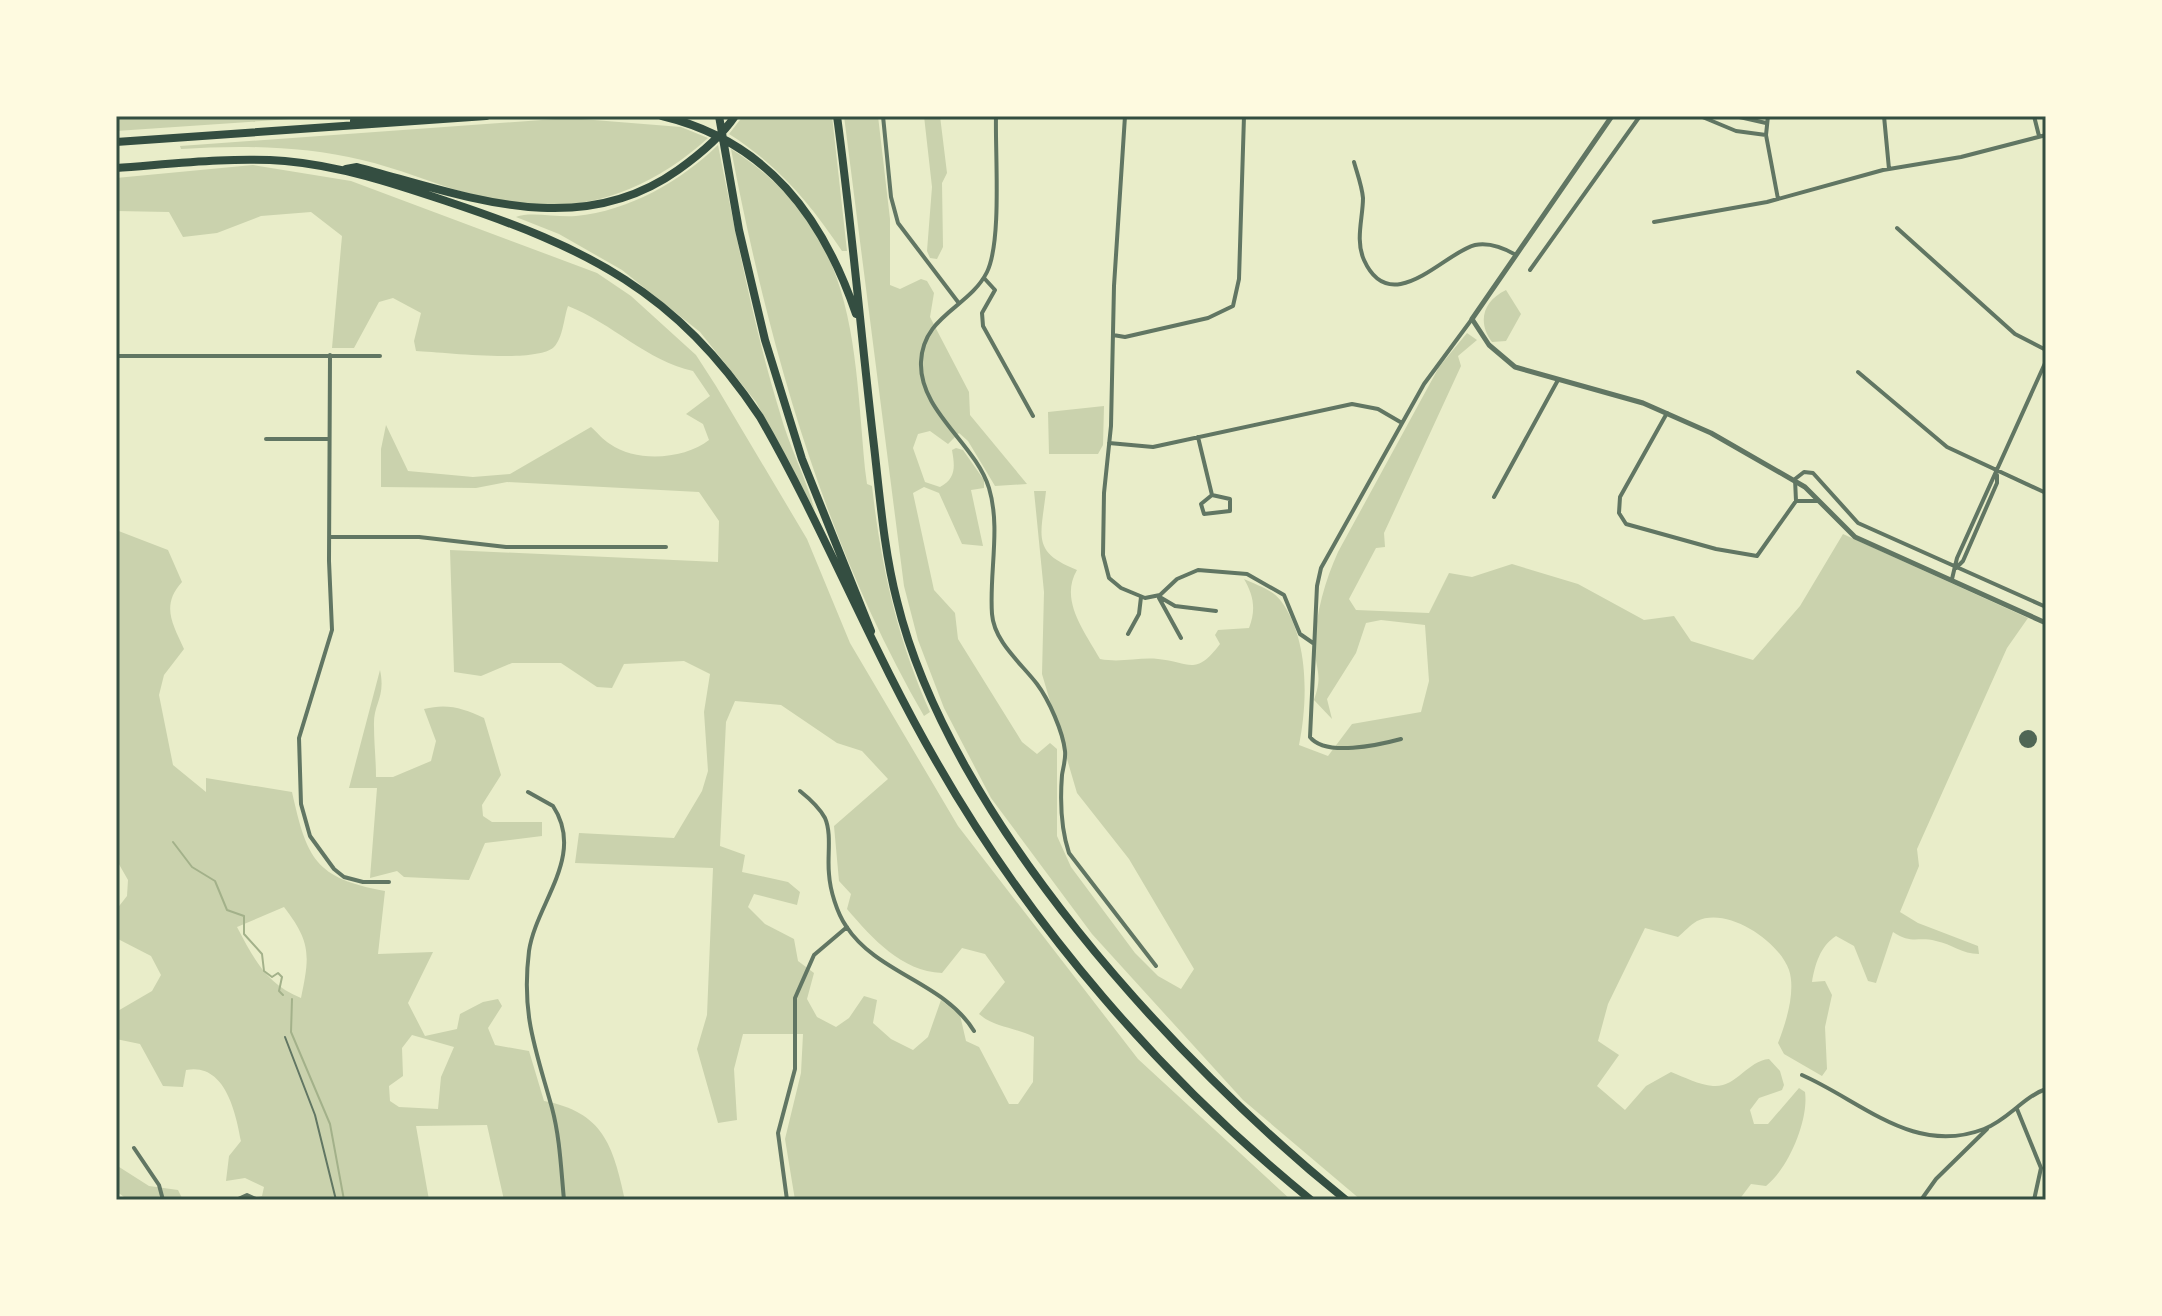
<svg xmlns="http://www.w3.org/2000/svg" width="2162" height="1316" viewBox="0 0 2162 1316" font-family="Georgia,serif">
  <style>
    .green { fill: #cad2ad; fill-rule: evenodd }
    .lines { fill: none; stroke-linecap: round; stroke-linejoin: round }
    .stream { stroke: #a3b18a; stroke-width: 2 }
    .building { fill: #4f6655 }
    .service { stroke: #617663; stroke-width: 2 }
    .minor { stroke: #617663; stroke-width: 4 }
    .tertiary { stroke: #617663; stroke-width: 5 }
    .motorway { stroke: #344e41; stroke-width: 8 }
    .neatline { fill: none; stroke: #344e41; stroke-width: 3 }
  </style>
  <rect width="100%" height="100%" fill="#e9edc9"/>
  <!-- green -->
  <path class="green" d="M116 116H335L116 131Z
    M743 116H832L847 251H842C810 203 778 165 729 134Z
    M844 116H878L890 219V285L900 289 921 279 927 281 934 293 930 317 969 392 970 415 1027 484 995 486 968 441 959 433 948 444 930 431 918 434 913 448 925 482 940 487C956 478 955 467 952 450L956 448 963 450 984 480V488L971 490 983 546 962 544 939 493 924 487 913 493 934 590 955 613 958 639 1022 742 1037 754 1050 743 1057 749V836L1071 867 1135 953 1158 976 1181 989 1194 969 1129 859 1077 793 1042 674 1044 592 1034 491H1046C1041 537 1031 552 1077 570 1059 600 1085 632 1100 659 1121 663 1139 657 1158 659 1190 662 1195 677 1220 644L1215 635 1218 630 1249 628C1256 610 1254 596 1244 579 1256 585 1272 589 1281 601 1309 639 1308 701 1299 745L1328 756 1352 724 1421 712 1429 681 1425 625 1381 620 1366 623 1356 653 1327 699 1332 719 1314 700C1324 672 1314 669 1315 644 1316 612 1325 581 1338 552L1439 367 1467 333 1477 340 1458 356 1461 366 1384 533 1385 547 1376 548 1349 599 1356 610 1429 613 1449 573 1472 577 1512 564 1578 584 1644 620 1674 616 1691 641 1753 660 1800 606 1843 534 2028 618 2007 648 1917 849 1919 866 1900 912 1918 923 1978 946 1979 954C1962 954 1952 944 1936 941 1917 936 1913 945 1893 932L1876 983 1868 981 1854 946 1836 936C1820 946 1815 965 1812 982L1825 981 1832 995 1825 1027 1827 1069 1822 1076 1784 1054 1778 1043C1786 1023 1796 991 1789 970 1779 941 1727 906 1697 921 1690 925 1684 932 1678 937L1645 928 1608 1004 1598 1041 1619 1055 1597 1086 1625 1110 1646 1086 1671 1072C1684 1077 1699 1085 1713 1086 1736 1088 1747 1061 1769 1059L1780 1071 1784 1085 1782 1090 1759 1098 1750 1110 1754 1124H1768L1799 1088 1805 1092C1809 1120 1788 1169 1766 1186L1751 1184 1739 1200H1361L1243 1100 1092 934 991 798 944 708 918 640 904 586Z
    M924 116H940L947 173 942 183 943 247 937 259 930 258 927 251 932 187Z
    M569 118 681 127 708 138C637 202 559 221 466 193 432 183 397 168 362 160 303 146 242 145 181 149L180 146Z
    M718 145C736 234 753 325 780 413 789 446 806 478 815 511L756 402 700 332 622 270 559 234 516 217C531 211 558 218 576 216 629 211 681 181 718 145Z
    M731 149C857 229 853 339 865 469L867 484 872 486C881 566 897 638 930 712L924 716C823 541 768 342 731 149Z
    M253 165 351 181 597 273 631 296 696 355 716 386 807 539 850 643 958 826 1138 1059 1291 1200H795L785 1139 801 1073 803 1034H743L734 1069 737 1120 718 1123 697 1049 707 1015 713 868 575 863 579 833 674 838 702 791 708 771 704 712 710 674 684 661 624 664 612 688 597 687 561 663H512L481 676 454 672 450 550 718 562 719 521 699 492 507 482 476 488 381 487V449L386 425 408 471 473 477 510 474 591 427C597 432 603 440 610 444 637 463 685 459 709 440L703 424 686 414 710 396 693 371C647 361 612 323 568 306 564 317 563 338 554 347 536 364 443 352 416 351L414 341 421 313 393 298 379 302 354 348H332L342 236 311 212 261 216 217 233 183 237 169 212 116 211V178ZM735 701 781 705 837 743 862 751 888 779 834 826 839 881 851 894 847 909C873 939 901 971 942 973L962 948 985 954 1005 982 979 1014C995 1028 1015 1027 1034 1037L1033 1082 1018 1104H1009L979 1047 966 1041 960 1015 941 1000 928 1037 913 1050 891 1039 873 1023 877 1000 864 996 849 1018 836 1027 817 1017 807 999 814 973 798 961 794 939 765 924 748 907 754 894 797 905 800 892 788 882 742 872 745 855 720 846 726 722Z
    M1506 290 1521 314 1506 341 1492 342C1477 322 1483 301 1506 290Z
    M1104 406 1103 445 1098 454H1049L1048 412Z
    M116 530 168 550 182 582C161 605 172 623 184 649L164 675 159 695 173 765 206 792V778L292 792C307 859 315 878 385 891L378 954 433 952 408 1003 425 1036 457 1029 460 1014 483 1002 498 999 502 1006 488 1028 495 1045 529 1051 544 1101C603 1112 613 1145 625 1200H504L487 1125 416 1126 429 1200H247L262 1196 264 1187 245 1178 226 1181 229 1156 241 1141C236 1113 225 1062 186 1070L183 1087 163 1086 140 1044 116 1039V1012L152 991 161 975 151 956 116 938V910L127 896 128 880 116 859ZM284 907C311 942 310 955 301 998 266 984 254 959 237 927ZM412 1035 454 1047 441 1077 438 1109 399 1107 390 1101 389 1086 403 1076 402 1048Z
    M380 670C386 698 373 703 374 726 374 743 376 760 376 777H393L431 761 436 741 424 709C447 703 463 708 484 718L501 775 482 805 483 816 492 822H542V836L485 843 469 880 404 877 397 871 370 878 377 788H349Z
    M116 1165 149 1186 178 1190 183 1200H128L116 1191Z"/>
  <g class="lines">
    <!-- stream -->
    <path class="stream" d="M173 842 192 867 215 881 227 910 244 916V934L262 954 264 971 272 977 278 973 282 977 279 991 283 995
      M292 999 291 1032 330 1124 344 1200"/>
  </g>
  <!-- building -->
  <path class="building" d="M2019 739a9 9 0 1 1 18 0a9 9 0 1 1-18 0Z"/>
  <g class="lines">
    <!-- service -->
    <path class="service" d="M285 1037 315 1115 336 1200"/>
    <!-- minor -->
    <path class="minor" d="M883 116 891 197 898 223 958 302
      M996 116C995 154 1002 241 987 272 969 308 923 315 921 362 919 411 975 443 989 488 1001 528 989 573 992 614 994 642 1022 664 1037 684 1049 700 1063 732 1065 751 1066 759 1063 768 1062 775 1060 801 1061 829 1069 853L1156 966
      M1125 116 1114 286 1111 426 1104 493 1103 555 1109 578 1121 588 1145 598 1160 595 1177 579 1198 570 1247 574 1284 595 1300 634 1313 643
      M1700 116 1736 131 1766 135
      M1735 116 1766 123
      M1768 116 1766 135 1778 199
      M1884 116 1889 169
      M2034 116 2039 136
      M1354 162C1357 173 1362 186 1363 198 1363 218 1355 240 1364 260 1391 320 1445 252 1475 245 1490 242 1504 248 1516 255
      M1654 222 1767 202 1883 170 1961 157 2046 135
      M1897 228 2015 334 2046 350
      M1530 270 1640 116
      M984 278 995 290 982 313 983 326 1033 416
      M1113 335 1125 337 1208 318 1233 306 1239 279 1244 116
      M330 355 329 561 332 630 299 738 301 804 310 836 334 869 344 877 363 882H389
      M116 356H380
      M1858 372 1947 447 2046 493
      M1667 413 1620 497 1619 513 1626 524 1716 549 1757 556 1796 501 1795 479 1804 472 1813 473 1858 523 2046 607
      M1198 437 1212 495
      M266 439H329
      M1109 443 1153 447 1352 404 1378 409 1402 423
      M1212 495 1230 499V511L1204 514 1201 504Z
      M1494 497 1558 380
      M1796 501H1818
      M330 537H419L506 547H666
      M1956 568 1963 561 1997 483V475
      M1952 579 1957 558 2046 361
      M1158 596 1175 606 1216 611
      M1159 598 1181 638
      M1128 634 1139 614 1141 597
      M1401 739C1379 745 1325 757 1310 737L1317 586 1321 568 1424 384 1472 319
      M800 791C810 799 819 807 825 818 832 834 827 857 829 874 830 890 837 913 846 926 877 974 944 982 974 1031
      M528 792 553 806C586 856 536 903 529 951 521 1015 536 1050 552 1108 560 1138 561 1169 564 1200
      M1802 1075C1863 1102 1914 1156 1984 1129 2008 1120 2023 1097 2046 1089
      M2017 1109 2041 1168 2034 1200
      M134 1148 159 1185 163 1200
      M236 1200 247 1195 258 1200
      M787 1200 778 1133 795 1069V998L814 955 847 927
      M1921 1200 1936 1179 1987 1129"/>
    <!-- tertiary -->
    <path class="tertiary" d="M1612 116 1472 319 1489 345 1515 367 1643 403 1711 433 1805 487 1855 537 2046 623"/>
    <!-- motorway -->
    <path class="motorway" d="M662 116C767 141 823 217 856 314
      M719 116 739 230 765 340 802 459 871 631
      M837 116C852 226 861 336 874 446 880 498 884 551 897 601 950 818 1175 1062 1346 1200
      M354 121 389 116
      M116 142 486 116
      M116 168C172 164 229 157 285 161 342 166 395 184 449 202 587 248 676 291 760 417 824 528 871 649 936 761 1030 926 1163 1080 1311 1200
      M346 169 357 167C464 195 577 242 678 170 699 155 721 137 735 116"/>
  </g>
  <!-- border -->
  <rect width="2162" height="1316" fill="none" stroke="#fefae0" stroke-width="236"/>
  <rect x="118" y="118" width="1926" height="1080" class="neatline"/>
</svg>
